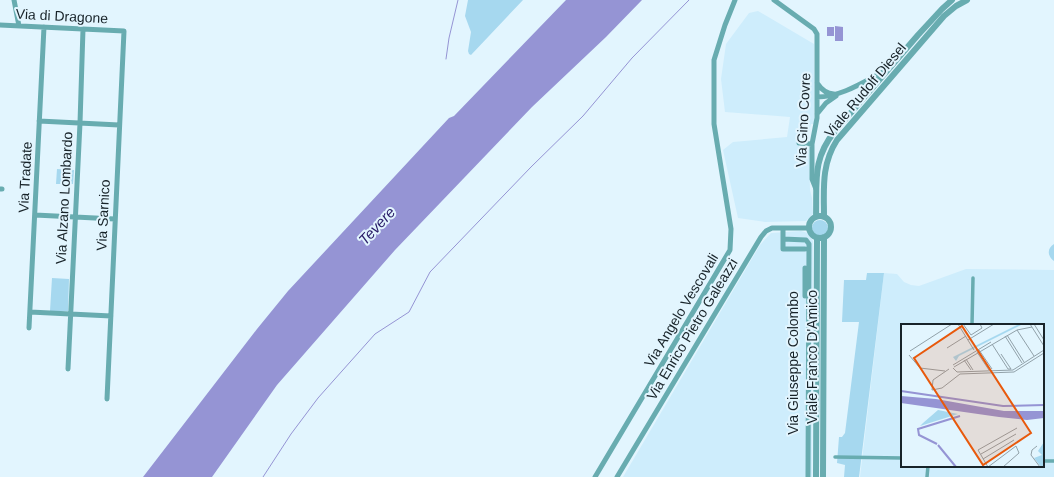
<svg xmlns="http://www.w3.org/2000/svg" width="1054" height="477" viewBox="0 0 1054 477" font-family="Arial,sans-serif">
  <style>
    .built { fill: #ceedfc; fill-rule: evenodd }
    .green { fill: #a6d8ef }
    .water { fill: #9594d4 }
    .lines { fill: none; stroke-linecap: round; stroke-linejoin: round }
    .stream { stroke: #9594d4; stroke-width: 1 }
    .pedestrian { stroke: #68acb0; stroke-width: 3.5 }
    .minor { stroke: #68acb0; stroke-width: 5 }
    .tertiary { stroke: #68acb0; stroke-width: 6 }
    .labels { text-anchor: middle; stroke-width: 4; stroke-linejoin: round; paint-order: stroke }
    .street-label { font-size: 14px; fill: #182329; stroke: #e2f5fe }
    .water-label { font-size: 15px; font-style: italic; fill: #2c206a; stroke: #e2f5fe }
    .inset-river { fill: none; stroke: #9594d4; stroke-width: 2 }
    .inset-road { fill: none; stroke: #91a1a9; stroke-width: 1 }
    .view { fill: #e8590c; fill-opacity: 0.15; stroke: #e8590c; stroke-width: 2 }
    .inset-edge { fill: none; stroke: #182329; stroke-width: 2 }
  </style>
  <rect width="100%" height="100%" fill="#e2f5fe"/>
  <!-- built -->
  <path class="built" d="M758 11 814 44V124H811L808 135H800L799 147H807L809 150 810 190 812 198 813 214 806 221 765 222 738 218 723 150 733 142 787 137 790 117 725 112 721 79 726 44 749 13Z
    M801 231 808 233 813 241 812 477H623L760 245 771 233Z
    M966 269 1054 270V477H860L884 273 897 274 904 282 911 285 919 286ZM902 325H1043V466H902Z"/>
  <!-- green -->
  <path class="green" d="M468 0H523L471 55 469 54 468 51 471 32 465 16Z
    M57 169 74 170 73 184H56Z
    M812 228a8 8 0 1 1 16 0a8 8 0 1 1-16 0Z
    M1054 244V261C1047 256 1047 248 1054 244Z
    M867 273H884L859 477H844L845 465 837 463 839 437H842L845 433 859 322H842L844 280H866Z
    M52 278 69 279 68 311H50Z"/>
  <!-- water -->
  <path class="water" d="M566 0H642L606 37 532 107 395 250 277 385 212 477H143L257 329 288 291 449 118 454 116Z
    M835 26 843 27V41H835Z
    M827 27H834V36H827Z"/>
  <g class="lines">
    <!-- stream -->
    <path class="stream" d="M446 59 449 38 458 0
      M263 477 291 434 318 398 334 380 375 334 409 312 430 272 531 167 583 116 632 58 689 0"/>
    <!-- pedestrian -->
    <path class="pedestrian" d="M972 325 973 278
      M835 457 902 458
      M1043 461H1054
      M927 477 928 466"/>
    <!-- minor -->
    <path class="minor" d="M14 0 19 26
      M774 0 814 29 817 34V118L812 144V179L816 189
      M0 25 124 31 107 399
      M817 83C821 89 826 94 834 94
      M817 97C842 97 865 81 887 70
      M817 114 826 103 836 96
      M39 121 119 125
      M799 143 812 144
      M0 189H2
      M35 215 115 219
      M783 228V249H805
      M783 239 806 240 809 244 808 477
      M805 296V268
      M30 312 111 316
      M29 328 44 27
      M68 369 80 123 83 29
      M595 477 730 250 731 229 714 124V60L725 25 735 0
      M617 477 761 237 766 231 772 228H809"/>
    <!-- tertiary -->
    <path class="tertiary" d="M809 227a11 11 0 1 1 22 0a11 11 0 1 1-22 0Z
      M816 217C817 182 812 159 835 131L918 35 942 9 952 0
      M824 217C824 189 821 165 837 140L944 16 956 6 967 0
      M816 477 817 238
      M823 477 824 237"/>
  </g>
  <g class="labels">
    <!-- street labels -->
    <g class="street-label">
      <text transform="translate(62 16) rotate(3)" y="5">Via di Dragone</text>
      <text transform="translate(865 90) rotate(-50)" y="5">Viale Rudolf Diesel</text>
      <text transform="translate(803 120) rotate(-87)" y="5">Via Gino Covre</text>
      <text transform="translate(25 177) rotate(-87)" y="5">Via Tradate</text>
      <text transform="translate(64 198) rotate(-87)" y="5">Via Alzano Lombardo</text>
      <text transform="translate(103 215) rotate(-87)" y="5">Via Sarnico</text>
      <text transform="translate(681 310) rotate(-59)" y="5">Via Angelo Vescovali</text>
      <text transform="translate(692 329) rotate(-59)" y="5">Via Enrico Pietro Galeazzi</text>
      <text transform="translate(812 357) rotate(-90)" y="5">Viale Franco D'Amico</text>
      <text transform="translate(793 363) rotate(-90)" y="5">Via Giuseppe Colombo</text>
    </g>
    <!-- water labels -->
    <g class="water-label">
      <text transform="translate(377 226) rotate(-47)" y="5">Tevere</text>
    </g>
  </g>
  <!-- overview -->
  <g transform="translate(901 324)">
    <rect width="143" height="143" fill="#e2f5fe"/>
    <path d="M118 0H122L58 32 55 37 52 33ZM37 86 57 90 19 102 22 99ZM143 118V142L140 143 133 134 141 131 137 127Z" fill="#a6d8ef"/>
    <path d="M0 72 35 75 103 87H143V94L126 96 98 93 0 79Z" fill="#9594d4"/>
    <path class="inset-river" d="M0 67 102 82 143 81M36 120 18 111 17 105 59 92M37 121 55 143"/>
    <path class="inset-road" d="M57 0 73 26M62 0 70 11 81 4 79 0M129 0 143 22M133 0 143 16M116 6 133 32M106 11 123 38M104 12 121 39M67 16 93 0M91 20 107 45H110M46 24 65 12M78 26 91 45M9 27 51 0M76 28 88 46M100 30 110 45M8 31 19 44 44 47M65 35 72 46M63 36 70 46M52 41 90 18M53 43 116 6 131 3M52 44 56 48 112 46 143 26M48 45 32 56 31 66 41 64 59 50 113 48 143 29M136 122 131 126 130 131 139 143M80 130 115 110M82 135 113 116M87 143 115 122 118 129 102 143M87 143 77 126 116 104"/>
    <path class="view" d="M61 2 130 109 82 141 13 34Z"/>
    <rect width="143" height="143" class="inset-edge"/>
  </g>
</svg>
